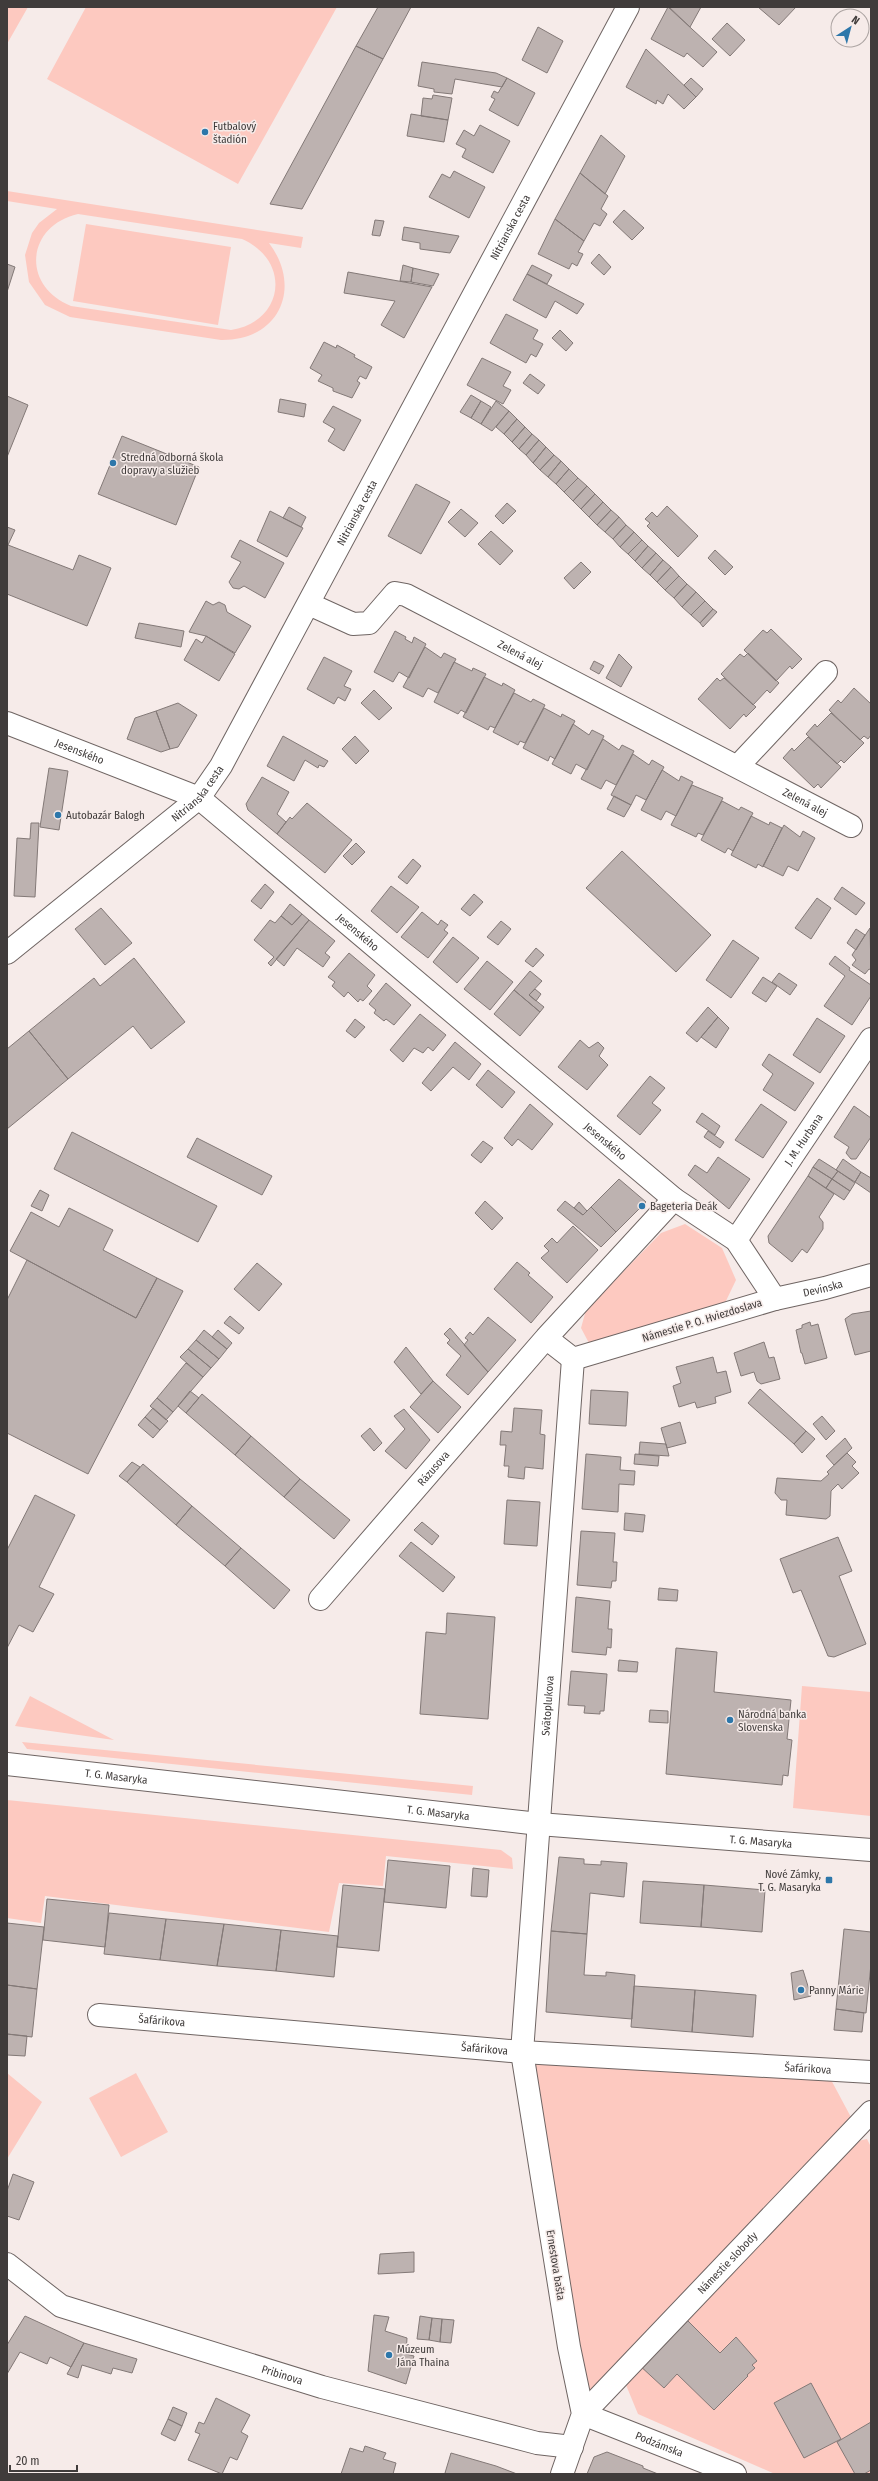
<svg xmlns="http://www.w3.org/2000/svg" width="878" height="2481" viewBox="0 0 878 2481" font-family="'Fira Sans Condensed',sans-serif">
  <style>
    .green { fill: #fdc9c0; fill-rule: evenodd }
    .building { fill: #bdb2b0; stroke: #837977 }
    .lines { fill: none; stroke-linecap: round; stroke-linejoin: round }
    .street-casing { stroke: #6f6563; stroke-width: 24 }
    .secondary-casing { stroke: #6f6563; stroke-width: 24 }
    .street { stroke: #fff; stroke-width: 22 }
    .secondary { stroke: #fff; stroke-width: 22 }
    .poi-dot { fill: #2d77aa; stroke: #f6ebe9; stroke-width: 1.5 }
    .labels { text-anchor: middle; stroke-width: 3; stroke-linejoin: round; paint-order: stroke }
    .poi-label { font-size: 11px; fill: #403c3b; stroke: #f6ebe9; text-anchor: start }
    .street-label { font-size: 11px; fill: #403c3b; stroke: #f6ebe9 }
  </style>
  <rect width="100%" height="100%" fill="#f6ebe9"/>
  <!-- green -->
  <path class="green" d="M8 7H28L7 44V10Z
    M86 7H337L238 184 47 79Z
    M7 191 303 237 301 248 269 243C303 288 279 341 221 340L70 317 45 305 29 282 25 255 32 233 39 223 57 209 7 201ZM78 214 242 239C292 261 284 322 231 330L71 306C21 286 26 226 78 214Z
    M86 224 231 247 218 325 73 301Z
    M685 1224 722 1248 736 1280 725 1303 590 1345 581 1328 586 1310 661 1233Z
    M802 1686 871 1692V1816L793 1808Z
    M30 1696 114 1740 15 1726Z
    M22 1742 473 1786 472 1795 27 1749Z
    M7 1800 501 1850 512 1858 513 1869 386 1856 383 1886 339 1883 329 1932 45 1896 41 1923 7 1918Z
    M522 2052 829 2076 853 2121 583 2414Z
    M7 2073 42 2102 7 2159Z
    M136 2073 168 2132 121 2157 89 2098Z
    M867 2139 871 2147V2474H775L638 2414 626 2385 854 2142Z"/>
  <!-- building -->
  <path class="building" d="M378 7H411L383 59 356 46Z
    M668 7 717 52 703 67 687 53 684 57 651 39Z
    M669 7H701L690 27Z
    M758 7H796L779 25Z
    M727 23 745 40 730 56 712 39Z
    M538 27 563 41 547 73 522 60Z
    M356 46 383 59 302 209 270 204Z
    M646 49 696 97 684 109 668 94 663 104 657 100 656 104 626 87Z
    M422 62 496 73 507 78 502 87 455 79 452 94 434 92V89L418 86Z
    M507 78 535 93 518 126 489 110 495 99 491 97 494 91 498 93Z
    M691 78 703 89 696 97 684 85Z
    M433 95 452 98 448 120 421 116 423 98 432 99Z
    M411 114 448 120 444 142 407 136Z
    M480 125 510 141 493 173 462 157 466 149 456 144 464 130 474 136Z
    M601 135 625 156 605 194 580 173Z
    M454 171 485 187 469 218 429 197 442 174 450 178Z
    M580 173 608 196 601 209 607 214 600 226 594 223 584 241 555 219Z
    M624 210 644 228 632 240 613 222Z
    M555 219 584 241 578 252 583 254 577 266 572 263 569 269 538 254Z
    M375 220 384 221 380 236 372 235Z
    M404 227 459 236 450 253 420 249V243L402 240Z
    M599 254 611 267 604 275 591 263Z
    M7 264 15 267 7 292Z
    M403 265 413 268 411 282 400 281Z
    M532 265 552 275 547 284 527 274Z
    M413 268 439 274 433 286 411 282Z
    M348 272 432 287 404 338 381 325 395 301 344 293Z
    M527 274 584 304 577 314 555 301 546 318 513 300Z
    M506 314 538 330 533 339 543 344 536 357 531 354 526 363 490 343Z
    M560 330 573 343 566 351 552 338Z
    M324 342 336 348 337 345 355 355 354 357 372 367 366 379 360 376 357 381 360 383 352 398 333 391V388L318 381 322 375 310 368Z
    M482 358 511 372 503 386 511 390 503 404 467 385Z
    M530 374 545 385 538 394 523 383Z
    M471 395 481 401 471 418 460 412Z
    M7 396 28 405 7 457Z
    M280 399 306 404 304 417 278 412Z
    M481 401 491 407 481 424 471 418Z
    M496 401 509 411 492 431 481 424Z
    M333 406 361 420 344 451 328 441 335 429 323 422Z
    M509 411 517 419 504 434 496 427Z
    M517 419 525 427 512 442 504 434Z
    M525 427 532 434 519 449 512 442Z
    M532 434 539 440 526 455 519 449Z
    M122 436 199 467 176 525 98 494Z
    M539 440 546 447 533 463 526 455Z
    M546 447 554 455 540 470 533 463Z
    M554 455 561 461 548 477 540 470Z
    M561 461 569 469 556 484 548 477Z
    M569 469 578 478 564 492 556 484Z
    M578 478 587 486 573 501 564 492Z
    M416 484 450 502 421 554 388 536Z
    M587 486 595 494 581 509 573 501Z
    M595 494 603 502 589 517 581 509Z
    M603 502 611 510 597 525 589 517Z
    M507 503 516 511 503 524 495 516Z
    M667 506 698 536 678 557 647 526 650 523 645 519 652 512 657 517Z
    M289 507 306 517 301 527 283 518Z
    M461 509 478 523 465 537 448 522Z
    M611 510 619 517 605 532 597 525Z
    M270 511 303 528 287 557 257 541Z
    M619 517 626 525 613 539 605 532Z
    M626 525 634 532 620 547 613 539Z
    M7 527 15 530 8 545 73 570 79 555 111 568 87 626 7 594Z
    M491 531 513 551 500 565 478 544Z
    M634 532 642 540 628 554 620 547Z
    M240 540 284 563 265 598 244 586 239 589 233 588 229 582 241 562 231 557Z
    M642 540 648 546 635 561 628 554Z
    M648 546 656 553 642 568 635 561Z
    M715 550 733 567 725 575 708 558Z
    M656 553 663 560 650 575 642 568Z
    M663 560 671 567 657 582 650 575Z
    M581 562 591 572 574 589 564 578Z
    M671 567 679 576 665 590 657 582Z
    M679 576 687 584 674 598 665 590Z
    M687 584 696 592 682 607 674 598Z
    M696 592 705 601 691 615 682 607Z
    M206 601 213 605 219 602 225 605 227 612 251 626 235 653 206 636 189 632Z
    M705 601 713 609 700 623 691 615Z
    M713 609 717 612 703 627 700 623Z
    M139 623 184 631 181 647 135 638Z
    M771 629 802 659 792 669 790 666 776 681 744 650 763 630 767 633Z
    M395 631 406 637 405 639 412 643 414 637 426 644 409 678 399 672 393 682 374 672Z
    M206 636 235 654 219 681 184 660 196 639 202 643Z
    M425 647 441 658 444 653 456 659 438 693 428 688 423 697 403 687Z
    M748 653 779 683 770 693 767 690 753 705 721 674 740 654 744 657Z
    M619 654 632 667 621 687 606 678Z
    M324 657 352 671 344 686 351 689 345 701 338 697 334 704 307 689Z
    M594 661 604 666 599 674 590 669Z
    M454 662 472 671 473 668 486 674 466 713 461 710 458 714 434 702Z
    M484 677 502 686 503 683 515 690 495 728 490 726 488 730 463 717Z
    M717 678 720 681 724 678 756 707 746 717 744 714 730 729 698 699Z
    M854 688 871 704V735L868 739 864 736 860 740 829 710 838 700 841 703Z
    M374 690 392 708 379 720 361 703Z
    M514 693 531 702 533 699 545 705 525 743 520 741 518 745 493 732Z
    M178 703 197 715 178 747 170 749 156 711Z
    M544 708 561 717 562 714 575 721 555 759 550 756 548 761 523 748Z
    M156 711 170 749 161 752 127 739 135 718Z
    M831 713 864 743 844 763 841 760 837 764 806 734 815 724 817 727Z
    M573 724 589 735 592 730 604 736 587 770 576 764 571 774 552 764Z
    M283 736 328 761 324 767 319 765 318 768 305 760 294 781 267 766Z
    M355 736 369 751 356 764 342 749Z
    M808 737 841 767 821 788 818 784 814 788 783 758 792 748 794 751Z
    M603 739 619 750 622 745 634 751 616 785 606 780 601 789 581 779Z
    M633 754 649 765 652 760 664 767 646 800 636 795 631 805 611 795Z
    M49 768 68 771 59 830 40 827Z
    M662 770 679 781 681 776 693 782 676 816 666 811 661 820 641 810Z
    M262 777 289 792 277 814 286 822 277 834 248 810 246 804Z
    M692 785 723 798 703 835 698 833 696 837 671 825Z
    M614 796 631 805 624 817 607 809Z
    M722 801 739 810 741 807 753 813 733 851 728 848 725 853 701 840Z
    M307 803 352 840 325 873 277 834 290 817 292 819Z
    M751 816 769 825 770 822 782 828 763 867 758 864 756 868 731 855Z
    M31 823H39L35 897 14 896 17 838 30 839Z
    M784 825 800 837 803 831 815 838 798 871 788 866 783 876 763 866Z
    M356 843 365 852 352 865 343 856Z
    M622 851 711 935 676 972 586 888Z
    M413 859 421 866 407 884 398 877Z
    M265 884 274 892 261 909 251 901Z
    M391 886 419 907 397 933 371 911Z
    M842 887 865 903 856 915 834 899Z
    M474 894 483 902 470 916 461 909Z
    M817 898 831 908 811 939 795 928Z
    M290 904 302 914 292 925 281 916Z
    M101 908 132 943 105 965 75 929Z
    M422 912 438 925 441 920 448 925 444 930 448 933 428 958 401 937Z
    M302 914 309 920 271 966 268 963 274 957 254 940 270 920 275 923 281 916 292 925Z
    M309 920 335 941 325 953 330 957 323 967 297 948 284 966 276 959Z
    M501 921 511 929 498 945 487 937Z
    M870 928 871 970 869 969 865 974 852 965 856 960 852 955Z
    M856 929 865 935 856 950 847 943Z
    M453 937 479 958 457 983 433 962Z
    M733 940 759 958 731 998 706 980Z
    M536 948 544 955 533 967 525 961Z
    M349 953 375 975 367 986 372 991 363 1001 360 999 358 1002 348 992 344 997 332 986 335 982 328 977Z
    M835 956 850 968 849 970 871 985V996L852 1025 824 1006 845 976 829 964Z
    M134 958 185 1022 151 1049 133 1026 68 1079 29 1031 94 978 100 986Z
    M487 961 513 982 490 1010 464 989Z
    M530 971 542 981 529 995 544 1007 540 1012 514 990Z
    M779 973 797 985 790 995 772 982Z
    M763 977 777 986 766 1002 752 993Z
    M386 983 411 1005 394 1025 386 1019 384 1021 374 1013 376 1010 369 1004Z
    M535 989 541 994 536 1001 529 995Z
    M514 990 540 1012 520 1036 494 1014Z
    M708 1007 718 1017 697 1042 686 1033Z
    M420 1014 446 1035 433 1051 428 1047 423 1053 414 1048 403 1062 390 1050Z
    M718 1017 729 1028 716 1048 701 1037Z
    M817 1018 845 1036 820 1073 793 1055Z
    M355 1019 365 1027 355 1038 346 1031Z
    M29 1031 68 1079 7 1129V1049Z
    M580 1040 589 1048 598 1042 604 1048 599 1056 608 1065 587 1090 558 1067Z
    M455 1042 481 1064 469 1080 453 1067 431 1091 422 1083Z
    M769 1054 814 1083 795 1111 763 1090 773 1074 762 1065Z
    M488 1070 515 1092 502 1108 476 1085Z
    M650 1076 665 1088 652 1103 661 1110 640 1135 617 1116Z
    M530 1104 553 1124 532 1150 518 1139 512 1146 504 1138Z
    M761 1104 787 1122 763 1158 735 1140Z
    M854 1106 871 1118V1137L856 1159H851L846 1153 849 1147 834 1137Z
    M702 1113 720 1126 715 1135 696 1122Z
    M708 1131 724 1142 720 1148 704 1137Z
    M72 1132 217 1206 198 1242 54 1169Z
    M197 1138 272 1176 262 1195 187 1157Z
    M483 1141 493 1148 481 1163 471 1155Z
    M718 1157 750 1179 729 1209 688 1175 695 1165 707 1173Z
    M819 1159 838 1171 832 1179 813 1167Z
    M843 1159 861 1172 855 1182 836 1170Z
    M813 1167 832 1179 826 1188 808 1176Z
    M838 1171 855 1183 850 1191 832 1179Z
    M861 1172 871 1178V1193L855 1182Z
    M808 1176 834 1194 819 1217 823 1222V1229L807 1253 802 1249 792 1262 769 1243 768 1236Z
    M619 1179 646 1202 616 1232 591 1207Z
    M832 1179 850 1191 844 1200 826 1188Z
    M40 1190 49 1195 42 1211 31 1206Z
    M485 1201 503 1218 492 1230 475 1213Z
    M565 1201 583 1215 591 1207 616 1232 601 1247 557 1210Z
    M579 1202 587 1211 583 1215 574 1208Z
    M69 1208 113 1230 103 1250 157 1278 136 1318 10 1251 31 1212 59 1227Z
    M573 1226 598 1250 567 1283 541 1258 549 1251 544 1246 552 1238 557 1243Z
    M27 1260 136 1318 157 1278 183 1291 88 1474 7 1433V1300Z
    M517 1262 530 1273 528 1275 553 1297 531 1323 494 1289Z
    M257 1263 282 1284 259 1311 234 1289Z
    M871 1311V1351L855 1355 845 1319 852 1314Z
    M230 1316 244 1328 239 1334 224 1323Z
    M488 1317 516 1340 488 1372 464 1345 468 1340 465 1338 470 1332 473 1335Z
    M810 1322 811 1326 818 1324 827 1358 805 1364 802 1353H801L796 1330 802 1328V1325Z
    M450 1328 488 1372 468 1395 446 1375 461 1356 447 1343 450 1340 444 1334Z
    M204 1330 227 1349 219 1359 196 1340Z
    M218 1330 232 1343 227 1349 212 1337Z
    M196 1340 219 1359 211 1368 188 1349Z
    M764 1342 769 1358 774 1357 780 1379 761 1384 757 1381 754 1372 741 1376 734 1353Z
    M406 1347 433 1381 421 1394 394 1362Z
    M188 1349 211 1368 203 1377 180 1357Z
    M713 1357 717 1373 726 1371 731 1392 715 1397 716 1403 697 1408 695 1402 679 1407 673 1386 681 1383 676 1367Z
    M186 1363 203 1377 173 1412 157 1398Z
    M433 1381 461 1407 438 1433 410 1407Z
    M760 1389 806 1431 794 1444 748 1403Z
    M591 1390 628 1392 626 1426 589 1424Z
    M190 1391 199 1398 186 1413 178 1406Z
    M202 1394 251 1436 235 1455 186 1413Z
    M157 1398 173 1412 166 1420 150 1406Z
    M153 1408 168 1421 160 1430 145 1417Z
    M514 1408 542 1410 540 1434 545 1435 543 1469 525 1467 524 1479 508 1477 509 1466H504L506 1445H500L501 1431 512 1432Z
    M404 1409 430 1440 406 1469 385 1451 405 1429 394 1416Z
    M822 1416 835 1431 826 1440 813 1424Z
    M145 1417 160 1430 153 1438 138 1425Z
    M680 1422 686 1443 667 1448 661 1428Z
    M370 1428 382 1443 374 1451 361 1436Z
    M806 1431 815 1439 802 1453 794 1444Z
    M251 1436 300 1479 284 1497 235 1455Z
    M845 1438 852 1448 834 1465 826 1456Z
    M640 1442 666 1444 669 1456 639 1454Z
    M847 1453 856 1462 852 1466 859 1473 842 1489 838 1484 831 1491 830 1516 826 1519 786 1515 787 1500H781L775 1493 777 1478 821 1481 829 1474 827 1472Z
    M586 1454 621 1457 620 1470 635 1471 634 1485 619 1484 618 1512 582 1509Z
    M635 1454 659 1456 658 1466 634 1464Z
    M132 1462 140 1467 127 1482 119 1476Z
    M143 1464 192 1506 176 1525 127 1482Z
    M300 1479 350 1520 334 1539 284 1497Z
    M35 1495 75 1515 39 1587 54 1594 33 1632 19 1625 7 1648V1550Z
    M507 1500 540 1502 537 1546 504 1544Z
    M192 1506 241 1548 225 1566 176 1525Z
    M625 1513 645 1515 643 1532 624 1530Z
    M422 1522 439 1536 432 1545 414 1530Z
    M581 1531 615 1533 613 1562H617L616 1581H612L611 1588 577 1585Z
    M838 1537 852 1571 839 1576 866 1644 834 1657 828 1656 801 1590 793 1593 780 1559Z
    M411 1542 455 1577 443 1592 399 1556Z
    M241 1548 290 1590 274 1609 225 1566Z
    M659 1588 678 1590 677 1601 658 1600Z
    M576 1597 610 1601 608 1629H612L611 1648 607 1647 606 1655 572 1652Z
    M447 1613 495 1617 488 1719 420 1714 426 1632 446 1634Z
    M676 1648 717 1652 714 1692 791 1700 787 1739 792 1740 788 1776 783 1775 782 1785 666 1774Z
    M619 1660 638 1662 637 1672 618 1671Z
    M571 1671 607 1674 604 1711H600V1714L584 1713 585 1706 568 1705Z
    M650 1710 668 1711V1723L649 1722Z
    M559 1857 584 1859V1864L601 1865V1861L627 1863 624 1897 590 1893 587 1934 551 1931Z
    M388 1860 450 1866 446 1908 384 1902Z
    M473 1868 489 1870 487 1897 471 1896Z
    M643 1881 704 1885 701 1927 640 1923Z
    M343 1885 385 1889 379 1951 337 1947Z
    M704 1885 765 1890 762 1932 701 1927Z
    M47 1899 109 1905 105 1947 43 1940Z
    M109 1913 166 1919 160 1960 104 1954Z
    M166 1919 224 1924 217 1966 160 1960Z
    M7 1923 44 1927 37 1989 7 1985Z
    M224 1924 281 1930 276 1971 217 1966Z
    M844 1929 871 1932V1964L866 2013 836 2009Z
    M281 1930 338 1936 334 1977 276 1971Z
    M551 1931 587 1934 584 1975 606 1976V1972L635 1975 632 2019 546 2012Z
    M803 1970 811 1996 794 2000 791 1973Z
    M7 1985 37 1989 32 2037 7 2034Z
    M634 1986 695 1990 692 2032 631 2027Z
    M695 1990 756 1995 753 2037 692 2032Z
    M836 2009 864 2013 862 2032 834 2030Z
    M7 2034 27 2036 25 2056 7 2055Z
    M13 2174 34 2182 19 2220 7 2216V2191Z
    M414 2252V2272L378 2274 380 2254Z
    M374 2315 389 2317 385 2331 407 2338 406 2354 414 2356 406 2384 368 2371Z
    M25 2316 84 2343 71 2367 50 2357 47 2364 20 2352 7 2374V2345Z
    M420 2316 432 2318 429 2340 417 2339Z
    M684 2317 720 2353 736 2337 757 2361 752 2365 755 2368 747 2375 748 2376 714 2410 677 2374 664 2388 638 2364Z
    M432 2318 442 2319 440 2342 429 2340Z
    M442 2319 454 2320 451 2343 440 2342Z
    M84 2343 137 2359 132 2373 113 2368 111 2374 82 2365 78 2378 67 2374Z
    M811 2383 841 2439 804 2458 774 2403Z
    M216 2398 250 2415 241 2432 248 2436 237 2460 230 2457 222 2474 188 2460 200 2434 195 2432 199 2422 204 2424Z
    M173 2407 187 2413 182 2426 168 2419Z
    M168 2419 182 2426 175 2441 161 2434Z
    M871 2422V2470L864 2474H855L837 2442Z
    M365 2446 386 2453 383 2459 396 2463 393 2474H341L350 2448 363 2452Z
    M607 2452 643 2466V2468L658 2474H587L594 2457Z
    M451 2453 496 2466 517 2474H448L445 2473Z"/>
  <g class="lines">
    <defs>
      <g id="street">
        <path id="s1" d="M309 604 353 624 369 623 395 593 406 595 851 826"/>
        <path id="s2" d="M7 723 199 798 674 1199"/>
        <path d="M738 766 826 672"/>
        <path id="s3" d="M736 1240 871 1039"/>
        <path id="s4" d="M775 1299 825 1288 871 1275"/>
        <path id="s5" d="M320 1599 546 1338 674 1199 736 1240 775 1299 573 1359 546 1338"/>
        <path id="s6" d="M7 1764 539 1824 871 1850"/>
        <path id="s7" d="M99 2015 522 2052 871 2072"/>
        <path id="s8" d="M7 2264 61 2306 322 2387 537 2443 572 2447"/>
        <path id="s9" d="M583 2414 871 2112"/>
        <path id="s10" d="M583 2414 735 2474"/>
        <path id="s11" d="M562 2474 583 2414 569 2347 522 2052 573 1359"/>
      </g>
      <g id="secondary">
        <path id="s12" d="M7 953 199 798 221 766 628 7"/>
      </g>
    </defs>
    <!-- street casing -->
    <use href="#street" class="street-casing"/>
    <!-- secondary casing -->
    <use href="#secondary" class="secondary-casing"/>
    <!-- street -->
    <use href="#street" class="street"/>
    <!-- secondary -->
    <use href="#secondary" class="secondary"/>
  </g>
  <!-- markers -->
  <g class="poi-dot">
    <circle cx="205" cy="132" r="4"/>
    <circle cx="113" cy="463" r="4"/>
    <circle cx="58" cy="815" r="4"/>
    <circle cx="642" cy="1206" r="4"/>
    <circle cx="730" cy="1720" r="4"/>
    <rect x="825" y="1876" width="8" height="8" rx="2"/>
    <circle cx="801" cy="1990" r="4"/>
    <circle cx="389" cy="2355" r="4"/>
  </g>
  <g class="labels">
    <!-- poi labels -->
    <g class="poi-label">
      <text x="213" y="130">Futbalový<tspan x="213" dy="13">štadión</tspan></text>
      <text x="121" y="461">Stredná odborná škola<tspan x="121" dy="13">dopravy a služieb</tspan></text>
      <text x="66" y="819">Autobazár Balogh</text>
      <text x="650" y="1210">Bageteria Deák</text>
      <text x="738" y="1718">Národná banka<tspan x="738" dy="13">Slovenska</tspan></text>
      <text x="821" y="1878" text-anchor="end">Nové Zámky,<tspan x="821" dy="13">T. G. Masaryka</tspan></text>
      <text x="809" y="1994">Panny Márie</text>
      <text x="397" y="2353">Múzeum<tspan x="397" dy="13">Jána Thaina</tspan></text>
    </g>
    <!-- street labels -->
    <g class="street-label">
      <text dy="4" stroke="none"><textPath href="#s12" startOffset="897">Nitrianska cesta</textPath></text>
      <text dy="4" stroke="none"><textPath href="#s12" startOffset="573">Nitrianska cesta</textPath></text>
      <text dy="4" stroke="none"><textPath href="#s1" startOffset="244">Zelená alej</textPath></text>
      <text dy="4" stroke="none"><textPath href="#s2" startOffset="78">Jesenského</textPath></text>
      <text dy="4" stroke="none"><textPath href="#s12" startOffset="249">Nitrianska cesta</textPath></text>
      <text dy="4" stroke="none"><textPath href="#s1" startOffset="565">Zelená alej</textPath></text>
      <text dy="4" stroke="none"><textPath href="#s2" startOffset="414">Jesenského</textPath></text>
      <text dy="4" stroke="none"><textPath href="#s3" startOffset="121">J. M. Hurbana</textPath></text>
      <text dy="4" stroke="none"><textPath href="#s2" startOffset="738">Jesenského</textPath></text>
      <text dy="4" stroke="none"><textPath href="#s4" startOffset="49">Devínska</textPath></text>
      <text transform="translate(702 1320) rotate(-17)" y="4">Námestie P. O. Hviezdoslava</text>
      <text dy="4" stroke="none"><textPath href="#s5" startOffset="173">Rázusova</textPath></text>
      <text dy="4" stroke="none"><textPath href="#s11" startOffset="778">Svätoplukova</textPath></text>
      <text dy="4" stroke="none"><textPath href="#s6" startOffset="110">T. G. Masaryka</textPath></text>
      <text dy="4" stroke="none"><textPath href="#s6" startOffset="434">T. G. Masaryka</textPath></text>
      <text dy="4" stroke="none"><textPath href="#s6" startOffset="758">T. G. Masaryka</textPath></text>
      <text dy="4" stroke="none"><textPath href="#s7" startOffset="63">Šafárikova</textPath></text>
      <text dy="4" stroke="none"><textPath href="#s7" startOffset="387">Šafárikova</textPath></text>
      <text dy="4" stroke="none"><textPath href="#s7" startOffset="711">Šafárikova</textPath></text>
      <text dy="4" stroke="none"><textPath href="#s9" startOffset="209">Námestie slobody</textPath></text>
      <text transform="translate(556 2265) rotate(81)" y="4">Ernestova bašta</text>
      <text dy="4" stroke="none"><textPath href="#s8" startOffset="300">Pribinova</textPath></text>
      <text dy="4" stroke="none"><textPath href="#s10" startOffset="82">Podzámska</textPath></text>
    </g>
  </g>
  <!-- border -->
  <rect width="878" height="2481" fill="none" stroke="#403c3b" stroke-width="16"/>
  <!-- north arrow -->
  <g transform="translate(850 28) rotate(36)"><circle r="19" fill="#f6ebe9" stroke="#ada5a3"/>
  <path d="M0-3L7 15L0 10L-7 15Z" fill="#2d77aa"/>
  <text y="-6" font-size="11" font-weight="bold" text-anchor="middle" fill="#403c3b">N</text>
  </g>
  <!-- scale -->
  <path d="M10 2465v6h67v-6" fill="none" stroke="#403c3b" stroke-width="2"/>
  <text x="16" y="2465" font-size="12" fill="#403c3b" stroke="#f6ebe9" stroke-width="3" paint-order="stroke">20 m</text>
</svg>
